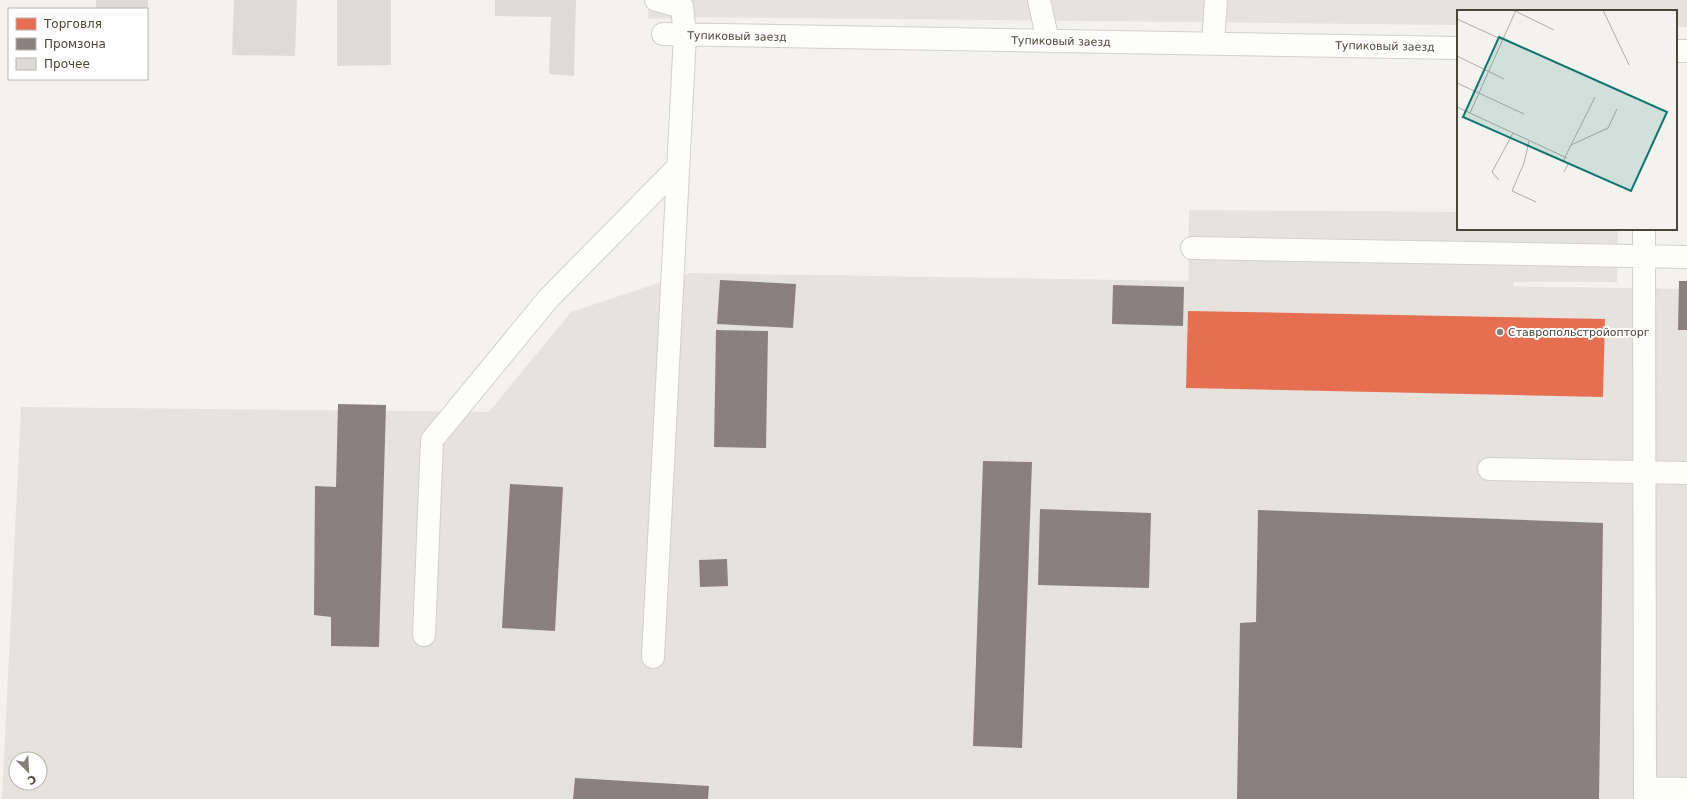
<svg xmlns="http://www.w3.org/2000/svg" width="1687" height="799" viewBox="0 0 1687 799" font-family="'DejaVu Sans',sans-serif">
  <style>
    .industrial { fill: #e6e2de; fill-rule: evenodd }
    .parking { fill: #e6e3df }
    .shops { fill: #e76f51 }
    .industry { fill: #8a817c }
    .building { fill: #dedbd6 }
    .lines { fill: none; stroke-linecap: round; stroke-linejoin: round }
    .minor-casing { stroke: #d2d0cb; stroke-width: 24 }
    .minor { stroke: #fdfdfc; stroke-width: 22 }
    .poi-dot { fill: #868178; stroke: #fff; stroke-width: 1.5 }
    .labels { text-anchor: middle; stroke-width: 4; stroke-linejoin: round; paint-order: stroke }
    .street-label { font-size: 11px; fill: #4b4439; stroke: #fff }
    .poi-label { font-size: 11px; fill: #4b4439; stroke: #fff; text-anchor: start }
    .inset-road { fill: none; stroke: #b0aca6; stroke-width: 1 }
    .view { fill: #0f766e; fill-opacity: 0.15; stroke: #0f766e; stroke-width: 2 }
    .inset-edge { fill: none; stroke: #4b4439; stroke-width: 2 }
  </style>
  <rect width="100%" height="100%" fill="#f4f2ee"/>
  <!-- industrial -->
  <path class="industrial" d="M649 0H1687V27H1676V11H1458V25L703 17 648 19Z
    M689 273 1687 289V799H2L21 407 489 412 571 312ZM16 759H40V783H16Z"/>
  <!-- parking -->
  <path class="parking" d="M1189 210 1458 212V229H1618L1617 282H1514L1506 310 1188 307Z"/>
  <!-- shops -->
  <path class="shops" d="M1188 311 1605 319 1603 397 1186 388Z"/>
  <!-- industry -->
  <path class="industry" d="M720 280 796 284 793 328 717 324Z
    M1679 281H1687V330H1678Z
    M1113 285 1184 287 1183 326 1112 324Z
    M716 330 768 331 766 448 714 447Z
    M338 404 386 405 379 647 331 646V617L314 615 315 486 336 487Z
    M983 461 1032 462 1022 748 973 746Z
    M510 484 563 487 555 631 502 628Z
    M1040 509 1151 513 1149 588 1038 585Z
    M1258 510 1603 523 1599 799H1237L1240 623 1256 622Z
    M727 559 728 586 700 587 699 560Z
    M575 778 709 786 708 799H573Z"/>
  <!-- building -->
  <path class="building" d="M96 0H148V9H96Z
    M234 0H297L295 56 232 55Z
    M337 0H391V65L337 66Z
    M495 0H576L574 76 549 74 551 17 495 16Z"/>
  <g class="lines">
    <defs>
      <path id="minor" d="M1039 0 1048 41
        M663 34 1458 48
        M1213 43 1216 0
        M1676 51H1687
        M1644 229 1645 799
        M1192 248 1687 257
        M1489 469 1687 473
        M424 635 432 440 548 299 678 167
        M653 657 685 35 682 7 656 0
        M1645 788 1687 789"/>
    </defs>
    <!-- minor casing -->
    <use href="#minor" class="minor-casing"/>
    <!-- minor -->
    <use href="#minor" class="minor"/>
  </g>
  <!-- markers -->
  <circle class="poi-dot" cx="1500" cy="332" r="4"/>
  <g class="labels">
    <!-- street labels -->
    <g class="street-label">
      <text transform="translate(737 36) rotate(1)" y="4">Тупиковый заезд</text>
      <text transform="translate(1061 41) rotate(1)" y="4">Тупиковый заезд</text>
      <text transform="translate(1385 46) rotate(1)" y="4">Тупиковый заезд</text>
    </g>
    <!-- poi labels -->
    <g class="poi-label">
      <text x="1508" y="336">Ставропольстройопторг</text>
    </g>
  </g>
  <!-- overview -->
  <g transform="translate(1457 10)">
    <rect width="220" height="220" fill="#f4f2ee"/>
    <path class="inset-road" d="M146 0 172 55M58 1 97 20M0 9 46 30M0 46 47 69M0 73 67 104M0 97 110 148M13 103 59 0M72 131 67 153 55 181 79 192M114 135 151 118 160 99M107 162 111 154 107 150 108 147 138 87M42 170 35 162 56 123"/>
    <path class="view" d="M42 27 210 102 174 181 6 107Z"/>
    <rect width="220" height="220" class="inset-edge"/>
  </g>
  <!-- legend -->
  <rect x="8" y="8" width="140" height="72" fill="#ffffff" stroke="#b7b4b0"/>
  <rect x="16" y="18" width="20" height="12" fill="#e76f51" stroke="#b7b4b0"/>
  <text x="44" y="28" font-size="12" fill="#4b4439">Торговля</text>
  <rect x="16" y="38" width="20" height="12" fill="#8a817c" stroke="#b7b4b0"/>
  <text x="44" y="48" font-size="12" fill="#4b4439">Промзона</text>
  <rect x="16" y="58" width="20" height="12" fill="#dedbd6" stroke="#b7b4b0"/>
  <text x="44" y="68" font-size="12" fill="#4b4439">Прочее</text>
  <!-- north arrow -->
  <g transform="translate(28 771) rotate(156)"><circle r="19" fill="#ffffff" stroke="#b7b4b0"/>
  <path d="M0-3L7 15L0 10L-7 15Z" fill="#868178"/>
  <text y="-6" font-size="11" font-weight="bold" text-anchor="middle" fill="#4b4439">С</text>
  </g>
</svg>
